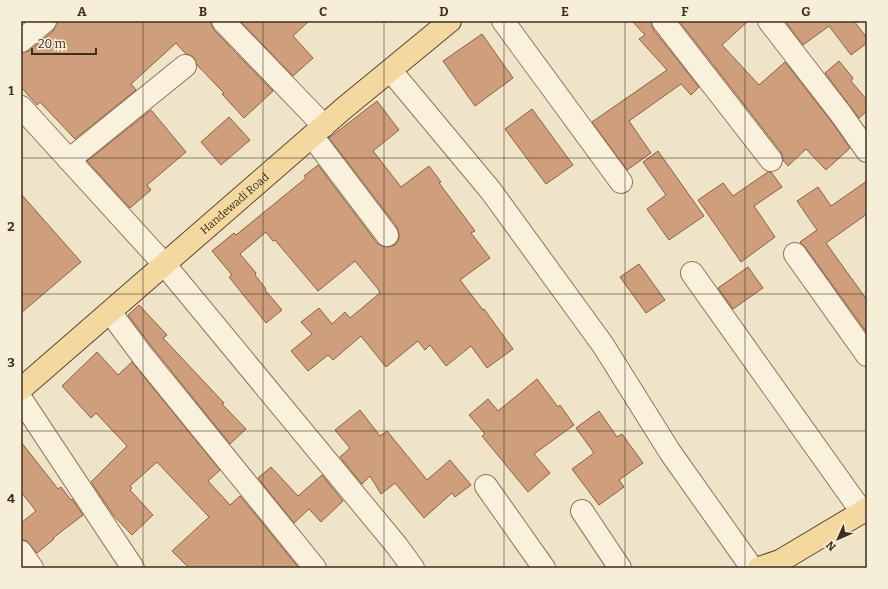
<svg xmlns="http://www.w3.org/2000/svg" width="888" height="589" viewBox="0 0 888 589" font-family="Bitter,serif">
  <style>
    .building { fill: #cf9f7d; stroke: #8d5f41 }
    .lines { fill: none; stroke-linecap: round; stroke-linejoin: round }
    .minor-casing { stroke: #8d765c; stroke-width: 24 }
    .major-casing { stroke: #5b4430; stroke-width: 24 }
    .minor { stroke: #faf1dc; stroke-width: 22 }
    .major { stroke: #f3d9a0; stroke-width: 22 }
    .grid { fill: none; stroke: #3d2e20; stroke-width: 1; stroke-opacity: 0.55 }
    .labels { text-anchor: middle; stroke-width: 3.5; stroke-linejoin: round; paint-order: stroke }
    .street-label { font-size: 11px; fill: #3d2e20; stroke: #f7eed8 }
    .neatline { fill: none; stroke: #3d2e20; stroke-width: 1.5 }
    .grid-label { font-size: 13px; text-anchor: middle; font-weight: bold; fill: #3d2e20 }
  </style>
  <rect width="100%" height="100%" fill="#f0e4c8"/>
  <!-- building -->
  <path class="building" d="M58 21H211V24L214 30 273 91 244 118 222 94 224 93 197 65 194 58 190 55 186 54 176 43 131 84 136 90 75 139 40 102 37 105 21 87V53L29 51 53 31Z
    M240 21H309L293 36 313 58 293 76Z
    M632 21H651L653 29 699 87 691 95 681 84 629 121 651 153 627 170 592 122 667 70 639 39 645 35Z
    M679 21H748L722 45 759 85 785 62 831 121 850 148 826 170 806 149 788 166 783 160 781 152Z
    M785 21H854L867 38V43L851 55 829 26 803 45Z
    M482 34 513 78 475 106 443 61Z
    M839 61 853 78 851 81 867 100V111L859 118 825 73Z
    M377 101 399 130 373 151 401 187 429 166 441 182 439 183 475 231 471 233 490 258 460 280 483 310 484 309 513 349 487 368 471 346 446 366 430 345 425 350 418 341 386 367 361 336 333 360 328 355 308 371 291 351 312 334 301 322 319 308 332 324 345 312 350 318 380 293 378 289 355 261 318 291 275 240 273 241 266 232 240 254 256 273 255 275 266 289 265 290 282 310 266 323 229 277 232 275 212 251 234 233 236 235 306 178 304 176 318 165 377 243 382 246 388 247 395 245 399 239V234L397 227 329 138Z
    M532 109 573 165 546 184 505 129Z
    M151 110 186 152 147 185 151 190 130 208 87 161Z
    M229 117 250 140 221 165 201 142Z
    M658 151 704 216 669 240 647 209 666 195 643 162Z
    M768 172H771L782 187 754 206 775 237 741 262 698 200 723 183 733 196Z
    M867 181V214L826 243 867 300V333L805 247 800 242 817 230 797 201 818 187 831 206Z
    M21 194 81 262 21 313Z
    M639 264 665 300 646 313 620 277Z
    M748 267 763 288 733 309 718 288Z
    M139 305 167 335 163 338 224 403 222 404 246 429 230 444 152 347 128 315Z
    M97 352 118 375 132 362 220 470 208 481 230 505 240 496 299 568H189L172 551 209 517 157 462 130 486 132 488 130 490 153 515 132 535 114 516 91 482 127 446 96 413 91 418 62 386Z
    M537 379 558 407 560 405 574 425 534 454 550 473 528 492 482 436 485 434 469 415 488 399 498 411Z
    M360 410 380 436 387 431 427 480 450 460 471 485 455 497 452 493 424 518 395 483 381 494 370 476 362 484 340 457 350 448 335 430Z
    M599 411 617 437 622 434 643 463 619 480 624 487 599 505 572 469 594 453 576 428Z
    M21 442 58 489 61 487 71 500 72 499 83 515 53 538 54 539 37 553 27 541 21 540V523L36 511 21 492Z
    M271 467 298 496 322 475 343 501 321 522 309 509 294 523 258 478Z"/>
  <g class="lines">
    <defs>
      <path id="minor" d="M223 21 324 126
        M503 21 621 182
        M663 21 771 160
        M769 21 841 114 867 151
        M21 41 45 21
        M391 71 491 191 603 345 670 452 752 568
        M21 107 164 264 397 546 413 568
        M312 136 387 235
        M69 160 185 66
        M795 254 867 355
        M692 273 862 512
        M110 312 142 355 315 568
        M21 399 133 568
        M486 486 544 568
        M582 511 620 568
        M21 552 32 568"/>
      <g id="major">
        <path id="s1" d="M21 389 343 109 450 21"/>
        <path d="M759 568 780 561 867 509"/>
      </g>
    </defs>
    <!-- minor casing -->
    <use href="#minor" class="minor-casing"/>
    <!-- major casing -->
    <use href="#major" class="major-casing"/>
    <!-- minor -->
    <use href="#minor" class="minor"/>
    <!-- major -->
    <use href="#major" class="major"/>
  </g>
  <!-- grid -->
  <path class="grid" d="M143 21V568M263 21V568M384 21V568M504 21V568M625 21V568M745 21V568M21 158H867M21 294H867M21 431H867"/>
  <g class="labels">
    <!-- street labels -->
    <g class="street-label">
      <text dy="4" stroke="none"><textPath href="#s1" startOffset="283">Handewadi Road</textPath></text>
    </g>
  </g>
  <!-- border -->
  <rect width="888" height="589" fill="none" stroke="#f7eed8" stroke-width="44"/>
  <!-- north arrow -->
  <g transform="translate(838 539) rotate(225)" stroke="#f7eed8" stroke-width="3" paint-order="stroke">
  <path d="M0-3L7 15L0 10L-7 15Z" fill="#3d2e20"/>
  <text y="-6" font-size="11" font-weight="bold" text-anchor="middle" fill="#3d2e20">N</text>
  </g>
  <!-- scale -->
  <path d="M32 48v6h64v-6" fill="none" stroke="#3d2e20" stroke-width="2"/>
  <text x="38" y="48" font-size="12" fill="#3d2e20" stroke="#f7eed8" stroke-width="3" paint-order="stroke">20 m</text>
  <rect x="22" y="22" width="844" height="545" class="neatline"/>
  <g class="grid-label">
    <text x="82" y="16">A</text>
    <text x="203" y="16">B</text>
    <text x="323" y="16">C</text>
    <text x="444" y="16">D</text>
    <text x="565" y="16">E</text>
    <text x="685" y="16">F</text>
    <text x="806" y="16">G</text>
    <text x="11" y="95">1</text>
    <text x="11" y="231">2</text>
    <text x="11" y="367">3</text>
    <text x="11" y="503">4</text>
  </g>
</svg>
